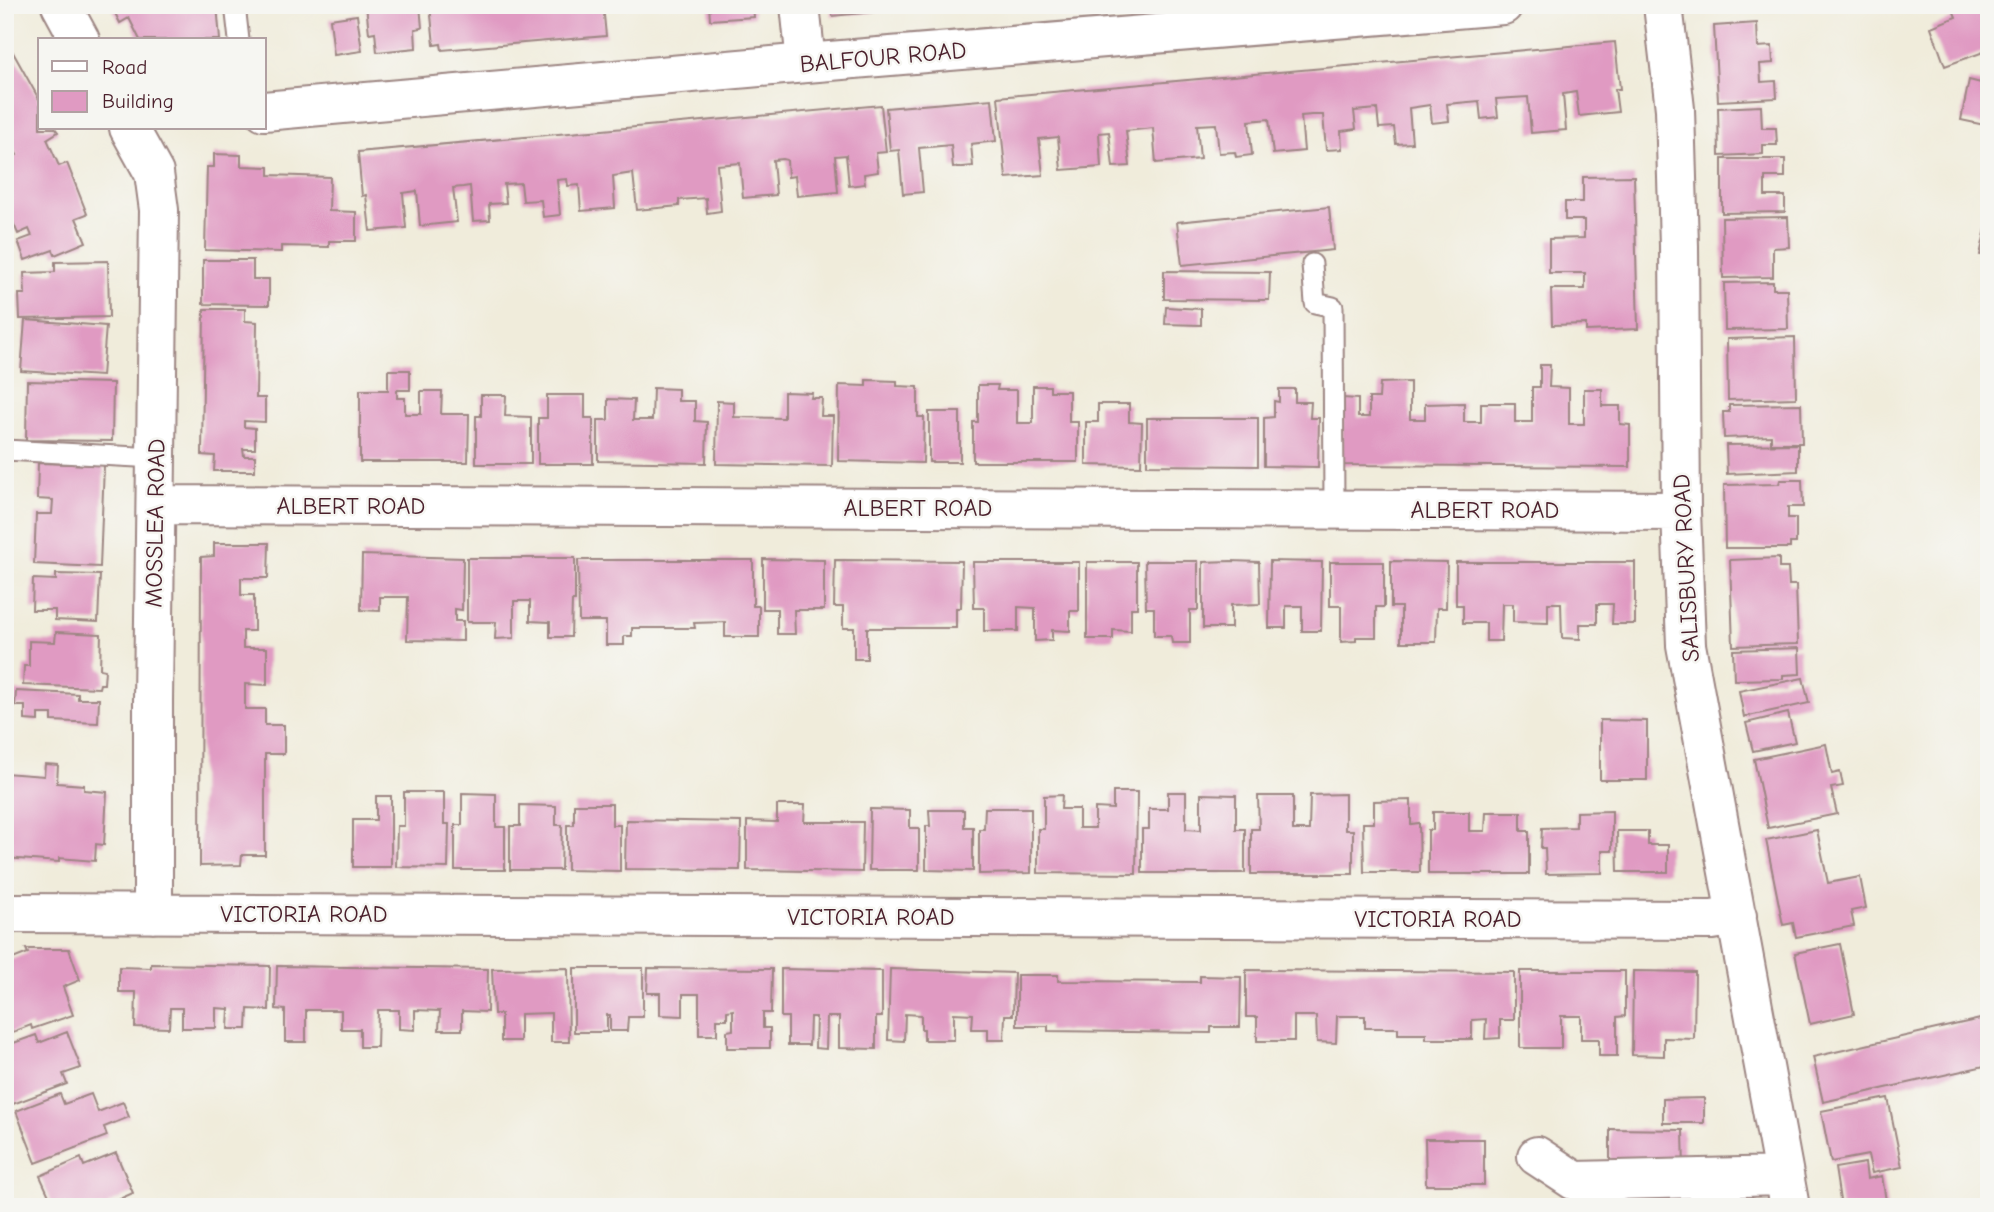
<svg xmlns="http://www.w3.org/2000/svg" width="1994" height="1212" viewBox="0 0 1994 1212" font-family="'Comic Neue',sans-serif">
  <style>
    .building { fill: #e09ac2 }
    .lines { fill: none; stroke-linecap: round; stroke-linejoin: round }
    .lane-casing { stroke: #9d8683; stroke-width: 23 }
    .street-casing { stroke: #9d8683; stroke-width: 42 }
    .lane { stroke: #fff; stroke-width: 19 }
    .street { stroke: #fff; stroke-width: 38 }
    .labels { text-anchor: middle; stroke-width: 5; stroke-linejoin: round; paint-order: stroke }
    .street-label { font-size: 24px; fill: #4a1f2b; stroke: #f6f6f2 }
  </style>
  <rect width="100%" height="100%" fill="#f6f6f2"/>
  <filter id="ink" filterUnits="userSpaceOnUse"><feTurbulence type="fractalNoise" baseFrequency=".0143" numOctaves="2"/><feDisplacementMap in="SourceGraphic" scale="14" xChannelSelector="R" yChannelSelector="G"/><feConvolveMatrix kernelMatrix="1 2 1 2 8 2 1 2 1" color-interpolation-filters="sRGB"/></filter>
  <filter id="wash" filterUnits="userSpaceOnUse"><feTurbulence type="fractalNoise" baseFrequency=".00686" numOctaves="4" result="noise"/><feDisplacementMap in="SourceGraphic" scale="28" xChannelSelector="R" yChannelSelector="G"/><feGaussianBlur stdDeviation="1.57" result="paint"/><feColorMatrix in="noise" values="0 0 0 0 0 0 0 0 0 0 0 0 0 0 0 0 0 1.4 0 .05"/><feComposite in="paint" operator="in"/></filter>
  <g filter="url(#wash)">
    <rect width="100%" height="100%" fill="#f0ecdb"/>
    <g id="blocks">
      <!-- building -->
      <path class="building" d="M111 5H217L220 40H140L129 18 120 23Z
        M366 5H420L422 28 415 29 416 48 377 52 375 32 369 33Z
        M430 5H603L606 36 442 50 441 44 434 45Z
        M709 5H753L754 17 710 20Z
        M831 5H928V7L832 16Z
        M1710 5H1740V7L1711 12Z
        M1951 5H1989V50L1945 66 1931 27 1956 17Z
        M357 15 362 51 334 55 330 19Z
        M1757 23 1758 47 1772 46 1773 63 1760 64 1761 82 1776 81 1777 98 1718 101 1714 26Z
        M5 38 40 101V128H55L58 132 47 139 59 166 67 163 87 214 76 218 86 242 55 255 53 250 25 260 18 241 32 236 29 229 18 234 5 203V187L11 185 5 162 17 155 5 134Z
        M1615 42 1620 89H1615L1618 112 1579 116 1576 92 1563 94 1566 130 1531 133 1528 97 1496 99 1498 117 1481 119 1479 101 1447 104 1449 121 1432 123 1430 105 1409 108 1412 143 1396 144 1394 127 1379 128 1377 109 1366 110 1354 111 1356 129 1341 131 1342 149 1326 150 1323 115H1312L1301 116 1304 151 1273 154 1269 119 1249 121 1252 155 1236 157 1235 152 1219 153 1216 124 1197 125 1200 159 1156 163 1153 128 1126 131 1130 166 1113 167 1109 132 1099 133 1101 167 1061 170 1058 137 1039 139 1043 175 1006 178 998 97Z
        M1969 80 1989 85V126L1961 120Z
        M992 99 996 141 971 144 973 166 953 168 951 145 919 148 923 192 903 194 899 150 890 151 886 108Z
        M881 105 886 152 876 153 878 172 864 174 865 184 849 186 846 155 835 156 838 192 797 196 795 176 788 177 787 160 783 159 773 160 776 195 743 198 740 163 717 165 721 211 707 213 706 198 679 200V206L637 210 633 173 613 176 615 208 581 211 579 185 568 186 567 179 557 180 560 215 543 217 541 200 523 201 521 183 504 184 506 203 489 204 490 220 473 221 470 186 463 187 453 188 457 222 420 226 417 191 403 193 406 228 370 231 366 195 362 196 358 152Z
        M1761 106 1762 128H1776L1777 145H1763V154L1719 156 1718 108Z
        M214 154 241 155V166L269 167V175L330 177 329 211 356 212V241H329V247L281 246V252L205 250 207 167H214Z
        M1722 159H1785V177H1765V196H1785V212L1722 213Z
        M1634 176 1638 329 1586 331V324L1552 325 1551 289H1585V273H1549V239L1584 238V220H1565V202H1583V177Z
        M1329 207 1333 250 1182 265 1177 222Z
        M1788 217 1789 247 1773 248V277L1723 278 1722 218Z
        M1988 220H1989V256L1980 255Z
        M203 260H253V279H269V305L203 304Z
        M108 261 109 317 20 319 19 294H25L24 273 55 272V262Z
        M1164 271 1270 272 1269 300 1164 299Z
        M1773 282V289H1787L1788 329 1725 330 1724 283Z
        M1166 307 1201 309V325L1165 324Z
        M204 309H245V321L257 322 256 398H265V422L244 421V427L255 428V449H243L244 456H255V471H214L215 456 202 455Z
        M25 320 106 326 102 376 21 371Z
        M1795 337 1796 398 1728 400 1727 339Z
        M1540 365H1550L1549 387 1569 388V424H1584V389H1602V406H1620V424L1630 425V467L1342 465 1343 398 1358 399V417H1369V398H1379L1380 383 1410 382V419H1425V404L1464 403V422H1481V403H1515V422H1532V387H1540Z
        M388 370H410V390H397V398H405V414H421V391H442L441 414H469L468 462H360V390H388Z
        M866 380 897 381V386L918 387V417H924L923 463 838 461 839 385 866 386Z
        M27 381 113 383 112 441 26 440Z
        M978 385H998L997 390H1017V423H1033V386H1050V391H1069V422H1078V462H973V422H978Z
        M653 388 678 389V401H695V421L707 422 706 463 598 461V420H608V399L634 400 633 420H652Z
        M1279 389H1295V402H1311L1310 418H1319L1318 467 1264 466V418L1274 417V401L1279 402Z
        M784 392 812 393 811 398H822L821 416H833L832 466 716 464 717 401 734 402V417L784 418Z
        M481 395H506L505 416 531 417V464H476V416H481Z
        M547 395H585V418H593V464H538V418H547Z
        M1098 404H1129V422L1142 423 1141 466 1086 465V422H1098Z
        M1801 404 1802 443H1771V436L1724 438 1723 412H1729V405Z
        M929 412H960V462H929Z
        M1147 418H1258V466L1147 465Z
        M1798 444V471L1727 474 1726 445Z
        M38 463 104 465 100 567 34 564 36 514H52L53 500 37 499Z
        M1780 480H1802L1803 507H1788V518H1796V543H1790V548H1725L1724 485 1779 484Z
        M214 543H269L268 578H241V595H254V631H243V648H267V685L245 684V709H265V725H284V754H265V855H242L241 865 200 866 201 557 214 556Z
        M362 555 463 558 462 610 455 609V621H463V641L407 640 408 597H380V611L361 610Z
        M467 558H575V601H572L571 637H550V622L530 621V601H514V638L495 639 496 622H467Z
        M1779 558V568H1788L1789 585H1796L1798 644 1733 646 1730 560Z
        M763 559 824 560V610H794L795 634H777V609H763Z
        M578 560H753V606H759V637H725V622L694 623 695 628H632V636H624V645H606V621H579Z
        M835 560 962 561 961 608H956V628H867V659H854V628H843V607H834Z
        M1145 561H1198V610H1190V643H1172L1171 636H1154V608H1146Z
        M1231 561 1259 562 1260 604 1231 605V628H1203V562Z
        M1270 561 1322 562 1321 631H1302V606H1286V628H1269Z
        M1391 561 1447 562 1446 608H1437L1436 642H1401V607H1391Z
        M973 562H1079V611H1070V631L1052 630V640L1035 641V608L1018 607V631H984V608H974Z
        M1087 562H1137V608H1131V631L1113 630V639H1087Z
        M1330 562H1384V607H1376V637H1356V641L1341 642V606H1330Z
        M1456 562H1635V624H1612L1613 604H1597V624H1580V639L1562 638 1561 603H1548V623L1513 622V604H1502L1501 641H1486V623H1463V605H1456Z
        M56 574 100 575 98 622 55 620V610H32L33 579 56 580Z
        M56 632 101 634 100 669 105 670 104 684H100L99 688 23 685 24 666H29V641L55 642Z
        M1799 648 1800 674 1783 675V679L1734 680 1733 650Z
        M1803 678 1809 703 1744 717 1739 691Z
        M16 691 78 694V699H99L98 723 52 721V714H38V721L25 720V706H15Z
        M1788 713 1795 742 1753 751 1746 723Z
        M1600 720 1647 721V780H1600Z
        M1826 744 1832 774 1840 772 1843 786 1831 788 1837 814 1768 828 1754 759Z
        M45 764 58 765 57 783 84 785V790L107 792 104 845 96 844 95 861 59 858V862L5 858V773L44 776Z
        M404 792H444V824H449L448 868 396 867 397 826H404Z
        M1113 792H1137L1136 874 1038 873V829H1044V796L1062 795 1061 809H1079V828H1095V808L1113 809Z
        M1168 792H1186V829L1201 830V794L1236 795V829H1245V873H1142V829H1149V809H1168Z
        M462 793 496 794V827H505V870H455V825H462Z
        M1345 794V830H1353V874H1251V829H1259L1258 796H1293V830H1309L1310 795Z
        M376 796H391V867H353V820H376Z
        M1411 800V824L1419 823 1420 872H1364L1363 823H1374V801Z
        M574 804H612V825H620V871L567 870V825H574Z
        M520 805 556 806V825H562L561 870H510V826H520Z
        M777 805H805L804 822H863L862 872 747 870V821L777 822Z
        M985 808H1031V873L979 874V829H984Z
        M870 809 910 810V828H919V870H869Z
        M929 810H964V827H973V871L926 870V826H930Z
        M1612 811V851H1602V873L1546 874 1545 848H1541L1542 828 1576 827V812Z
        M1433 812H1469V831H1485L1486 812H1521V831H1529V874H1428V830H1433Z
        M626 820 741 822 740 870 625 869Z
        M1817 830 1828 883 1860 877 1866 908 1851 911 1854 926 1796 937 1793 923 1783 925 1766 840Z
        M1617 831H1648V845H1668V872H1618Z
        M1840 944 1854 1014 1810 1024 1795 953Z
        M26 949H69L80 980 63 987 73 1015 32 1029 31 1025 5 1035V955L8 961 28 953Z
        M151 964 270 966 269 1010 248 1009 247 1029H228L229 1009 216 1008V1028H182V1008H170L169 1028 135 1027 136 992H119V967L151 968Z
        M277 966 488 969 487 1012 462 1011V1030H439L440 1011 415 1010V1030L399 1029V1010H378L377 1047H360V1029H341V1010H306V1042H285V1010L276 1009Z
        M568 968 569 1042H551V1013L520 1014V1041H501V1014H494L492 969Z
        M574 968H643V1017H628L627 1031H610V1015H607V1032H574Z
        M648 968 772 969 771 1013H763V1028H770V1048H727V1031L733 1030V1010L727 1011V1019H717V1035H699V994H683V1016L660 1015V993H647Z
        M781 969 882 971V1017H876V1049L839 1048V1017H827L826 1049 815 1048 816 1017H810L809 1045H788V1017H781Z
        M890 969 1014 973 1013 1015H1005L1004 1040H988V1029H972L973 1014 954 1013V1040H924V1029H921V1015L905 1014 904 1041 888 1040Z
        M1246 970 1514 972V1020H1500V1038L1485 1039 1486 1019 1472 1020V1039H1426V1034H1398V1028H1365V1016H1337L1336 1043 1317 1042 1316 1016H1294V1041H1257V1017H1246Z
        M1520 971H1625V1016L1617 1017V1056H1599V1039H1581V1016H1561V1048H1520Z
        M1633 971 1695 972 1694 1039 1664 1038V1056L1632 1055Z
        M1017 975H1058V981L1200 982V976L1241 977 1240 1027H1211V1033L1048 1031V1026H1017Z
        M1989 1017V1065L1823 1102 1813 1057Z
        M67 1032 81 1068 63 1074 67 1084 13 1104 5 1083V1046L36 1035 39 1043Z
        M60 1094 64 1104 91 1094 98 1112 123 1102 129 1117 104 1127 107 1136 36 1163 16 1111Z
        M1704 1098V1123H1663V1099Z
        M1888 1098 1902 1167 1872 1173 1868 1155 1831 1162 1821 1111Z
        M1610 1129 1683 1130 1684 1170H1610Z
        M1425 1139H1484V1185H1426Z
        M116 1153 133 1193 108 1204 109 1207H54L40 1176 81 1158 84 1166Z
        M1865 1163 1867 1179 1882 1176 1887 1207H1841L1835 1168Z
        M1630 1193H1703V1207H1630Z"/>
    </g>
  </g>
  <g filter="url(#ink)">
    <use href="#blocks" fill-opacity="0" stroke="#9d8683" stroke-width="2"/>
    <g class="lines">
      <defs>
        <path id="lane" d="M235 5 239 40
          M1312 264 1315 303 1333 307 1334 509
          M5 450 156 458"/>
        <path id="street" d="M61 5 80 40
          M800 5 806 63
          M1663 5 1675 109 1679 246 1681 511 1686 645 1790 1207
          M264 111 806 63 1503 5
          M129 128 154 173 159 210 153 701V914
          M156 505 1681 511
          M5 913 1712 920 1737 916
          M1537 1156 1575 1181 1784 1176"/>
      </defs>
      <!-- lane casing -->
      <use href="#lane" class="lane-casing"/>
      <!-- street casing -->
      <use href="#street" class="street-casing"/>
      <!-- lane -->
      <use href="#lane" class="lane"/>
      <!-- street -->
      <use href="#street" class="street"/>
    </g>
  </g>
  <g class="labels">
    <!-- street labels -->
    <g class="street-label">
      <text transform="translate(883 57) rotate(-5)" y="8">BALFOUR ROAD</text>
      <text x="351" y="514">ALBERT ROAD</text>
      <text x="918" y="516">ALBERT ROAD</text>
      <text x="1485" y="518">ALBERT ROAD</text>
      <text transform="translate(155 523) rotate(-89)" y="8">MOSSLEA ROAD</text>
      <text transform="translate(1686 568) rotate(-93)" y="8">SALISBURY ROAD</text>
      <text x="304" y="922">VICTORIA ROAD</text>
      <text x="871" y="925">VICTORIA ROAD</text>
      <text x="1438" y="927">VICTORIA ROAD</text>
    </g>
  </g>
  <!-- margin -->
  <rect width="1994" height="1212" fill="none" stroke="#f6f6f2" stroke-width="28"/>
  <!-- legend -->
  <rect x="38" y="38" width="228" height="91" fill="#f6f6f2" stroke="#b1a0a2" stroke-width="2"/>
  <rect x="52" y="61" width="35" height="10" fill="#ffffff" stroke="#b1a0a2" stroke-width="2"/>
  <text x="102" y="74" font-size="21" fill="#4a1f2b">Road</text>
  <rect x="52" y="91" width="35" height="21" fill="#e09ac2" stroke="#b1a0a2" stroke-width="2"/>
  <text x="102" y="108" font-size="21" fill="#4a1f2b">Building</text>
</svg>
